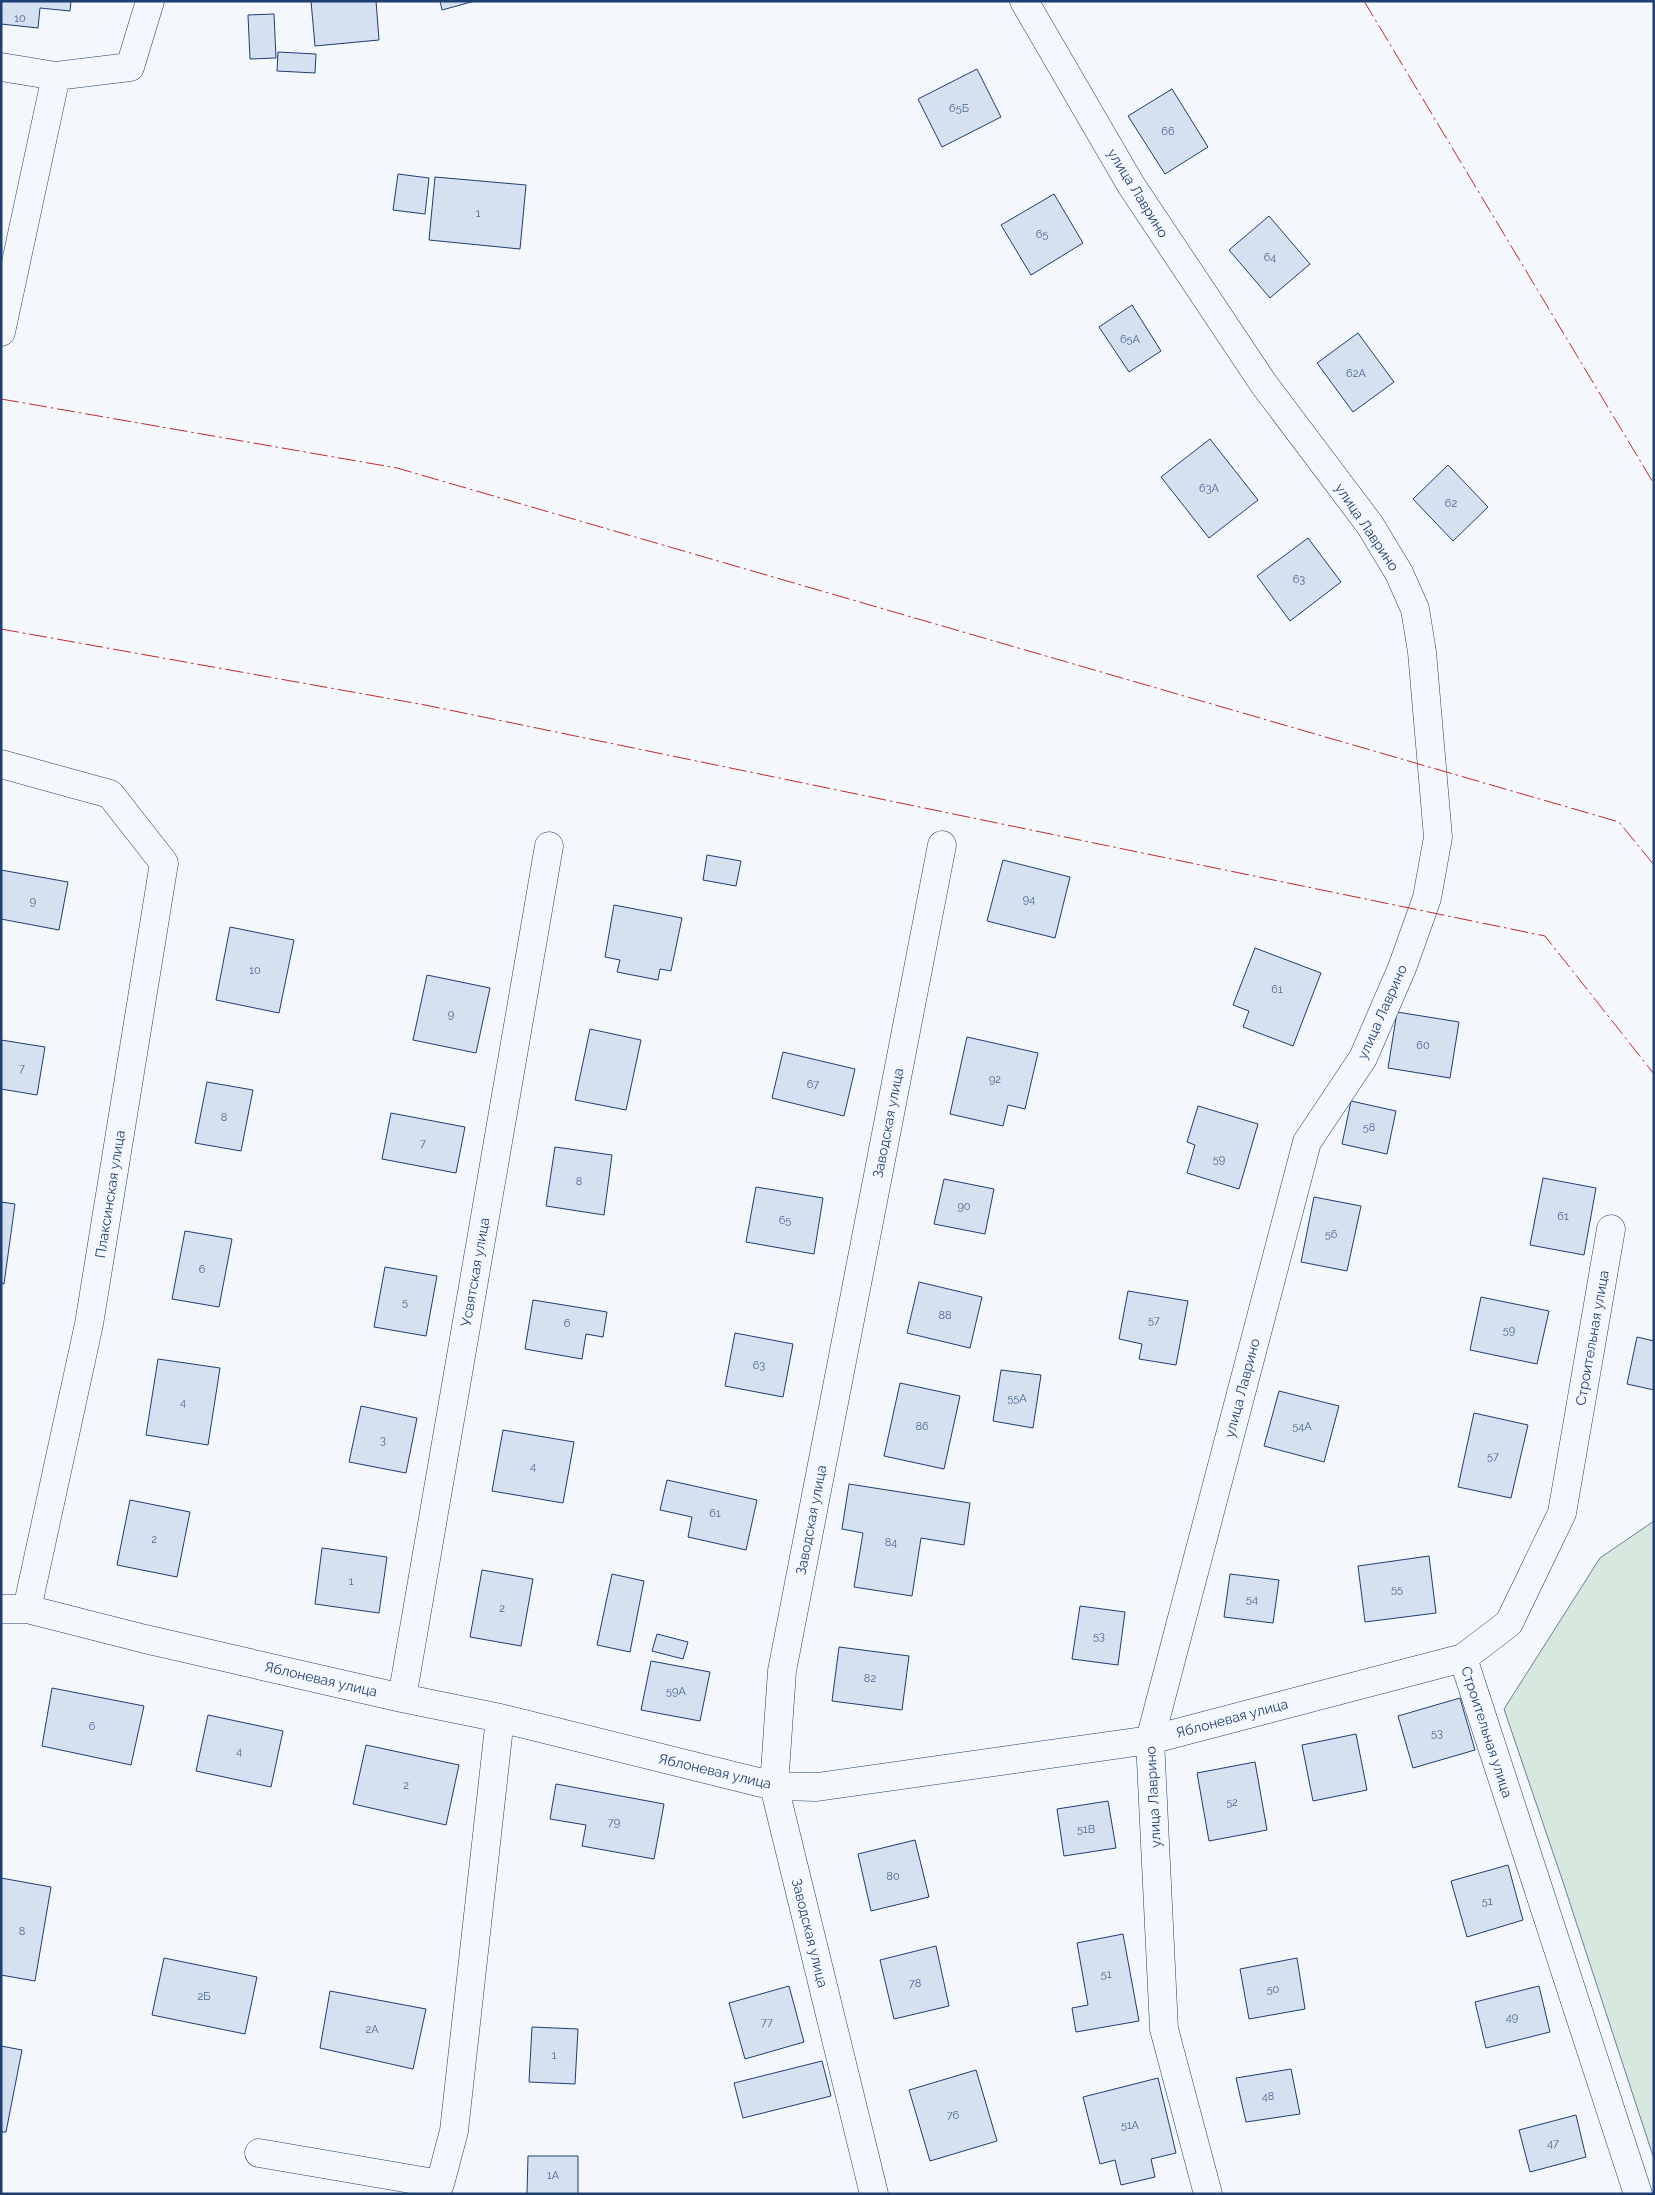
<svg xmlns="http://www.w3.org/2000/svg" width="1655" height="2195" viewBox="0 0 1655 2195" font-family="Raleway,sans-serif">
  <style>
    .green { fill: #d7e8df; stroke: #687fa3 }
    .building { fill: #d5e0f0; stroke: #1d3f73 }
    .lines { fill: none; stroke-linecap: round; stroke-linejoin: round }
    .minor-casing { stroke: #1d3f73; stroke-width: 29 }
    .minor { stroke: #f4f7fb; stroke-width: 28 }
    .power { stroke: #c62828; stroke-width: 1; stroke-dasharray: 18 4 2.5 4; stroke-linecap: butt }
    .labels { text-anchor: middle; stroke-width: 4; stroke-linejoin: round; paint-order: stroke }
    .number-label { font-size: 11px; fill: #4b6792 }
    .street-label { font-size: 14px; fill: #1d3f73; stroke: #f4f7fb }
  </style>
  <rect width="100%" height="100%" fill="#f4f7fb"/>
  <!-- green -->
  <path class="green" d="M1654 1521V2159L1563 1882 1504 1709 1600 1558Z"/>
  <!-- building -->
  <path class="building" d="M1 1H71L70 11 40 8 38 28 1 24Z
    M311 1H376L379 40 315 46Z
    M440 1H475L442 10Z
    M274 14 276 58 250 59 248 15Z
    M278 52 316 54 315 73 277 71Z
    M977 69 1001 117 942 147 918 99Z
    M1172 89 1208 147 1165 174 1128 116Z
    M398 174 429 178 425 214 393 210Z
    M435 177 526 185 520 249 429 240Z
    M1054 194 1083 243 1031 275 1001 225Z
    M1269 216 1310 264 1270 298 1229 250Z
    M1132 305 1161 351 1129 372 1099 327Z
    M1358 333 1394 382 1353 412 1317 363Z
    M1210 439 1258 500 1209 538 1161 477Z
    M1448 465 1488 507 1453 541 1413 499Z
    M1308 538 1341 582 1290 621 1257 576Z
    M707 855 741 861 736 886 703 880Z
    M1003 860 1070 877 1055 938 987 921Z
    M1 870 68 882 59 930 1 919Z
    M614 905 682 918 671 971 660 969 658 980 617 972 620 960 605 957Z
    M230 927 294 940 279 1013 216 1000Z
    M1255 948 1321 973 1293 1046 1243 1027 1249 1011 1233 1005Z
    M427 975 490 988 476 1053 413 1040Z
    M1397 1012 1459 1022 1450 1078 1388 1068Z
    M590 1029 641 1040 626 1110 575 1100Z
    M967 1037 1038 1053 1025 1109 1008 1105 1003 1126 950 1114Z
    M1 1040 45 1047 37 1095 1 1089Z
    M783 1052 855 1069 844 1116 772 1098Z
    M207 1082 253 1090 241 1151 195 1143Z
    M1351 1101 1396 1111 1387 1154 1342 1144Z
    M1198 1106 1258 1124 1239 1189 1187 1173 1195 1145 1187 1142Z
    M391 1113 465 1127 456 1173 382 1159Z
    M555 1147 612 1155 604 1215 546 1206Z
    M1543 1178 1596 1188 1584 1255 1530 1245Z
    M944 1179 994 1189 985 1234 934 1224Z
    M756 1187 823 1198 814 1254 746 1242Z
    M1314 1197 1361 1206 1347 1271 1301 1262Z
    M1 1202 15 1204 4 1284 1 1283Z
    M185 1231 232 1239 219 1307 172 1299Z
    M385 1267 437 1276 426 1336 374 1327Z
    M919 1282 982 1297 970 1348 907 1333Z
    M1128 1291 1188 1301 1176 1365 1139 1359 1142 1344 1119 1339Z
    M1481 1297 1549 1311 1537 1364 1470 1350Z
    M533 1300 607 1312 603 1337 586 1334 582 1359 525 1349Z
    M735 1333 793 1344 783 1397 725 1386Z
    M1637 1337 1654 1341V1390L1627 1384Z
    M158 1359 220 1368 208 1445 146 1435Z
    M1001 1370 1041 1375 1033 1428 993 1421Z
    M900 1383 960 1396 944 1469 884 1456Z
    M1279 1391 1339 1406 1324 1462 1264 1446Z
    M361 1406 417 1418 406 1473 349 1462Z
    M1474 1413 1528 1425 1511 1498 1458 1487Z
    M503 1430 574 1442 563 1503 492 1491Z
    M667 1480 757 1500 746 1550 688 1537 692 1517 660 1510Z
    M849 1484 970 1503 964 1545 921 1538 912 1596 854 1587 863 1533 842 1529Z
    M130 1500 190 1512 177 1577 117 1565Z
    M322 1548 387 1557 379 1613 315 1604Z
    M1429 1556 1436 1613 1365 1622 1358 1566Z
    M482 1570 533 1579 521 1646 470 1637Z
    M612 1574 644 1581 630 1652 597 1645Z
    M1230 1574 1279 1580 1273 1623 1224 1617Z
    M1080 1606 1125 1612 1118 1665 1072 1659Z
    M657 1634 688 1642 683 1659 652 1651Z
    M839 1647 909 1656 902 1710 832 1701Z
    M651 1661 710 1672 700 1721 641 1710Z
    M52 1688 144 1706 131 1765 42 1746Z
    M1460 1698 1475 1750 1413 1768 1398 1716Z
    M208 1715 283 1731 271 1787 196 1771Z
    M1356 1734 1367 1790 1313 1801 1302 1745Z
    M366 1745 459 1765 446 1825 353 1804Z
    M1255 1762 1267 1830 1209 1841 1197 1773Z
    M556 1784 664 1804 654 1859 582 1846 586 1825 550 1819Z
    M1108 1801 1116 1848 1064 1856 1057 1809Z
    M915 1840 929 1897 871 1911 858 1854Z
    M1508 1865 1523 1920 1467 1937 1451 1881Z
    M1 1878 51 1887 35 1981 1 1975Z
    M1123 1934 1139 2021 1076 2032 1072 2008 1088 2005 1077 1943Z
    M936 1946 949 2006 894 2019 880 1960Z
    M164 1958 257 1977 245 2034 152 2015Z
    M1297 1958 1305 2009 1249 2019 1240 1969Z
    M789 1986 804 2042 745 2059 729 2003Z
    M1539 1986 1550 2032 1486 2048 1475 2002Z
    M330 1991 426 2009 413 2069 320 2048Z
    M532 2027 578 2029 575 2084 529 2082Z
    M1 2046 22 2050 6 2132H1Z
    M822 2061 831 2096 743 2118 734 2083Z
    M1291 2069 1300 2114 1246 2122 1236 2078Z
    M976 2070 997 2141 930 2161 909 2090Z
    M1158 2078 1176 2153 1151 2159 1155 2177 1121 2185 1115 2160 1100 2164 1083 2097Z
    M1576 2115 1586 2157 1530 2172 1519 2130Z
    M528 2156H578V2194H527Z"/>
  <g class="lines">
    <defs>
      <path id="minor" d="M1024 1 1131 185 1263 383 1370 525 1399 573 1415 609 1422 652 1438 837 1427 898 1402 968 1363 1058 1307 1142 1150 1740 1164 2029 1208 2194
        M1 67 56 76
        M1 332 56 76 130 67 150 1
        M1 764 110 794 164 863 89 1324 27 1609
        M1611 1229 1562 1513 1509 1623 1463 1658 1638 2194
        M1 1609H27L145 1639 402 1698 500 1718 774 1786 817 1787 1150 1740 1463 1658
        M402 1698 549 846
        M259 2153 440 2184 454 2131 500 1718
        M874 2194 774 1786 782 1671 942 845"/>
    </defs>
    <!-- minor casing -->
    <use href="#minor" class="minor-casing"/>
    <!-- minor -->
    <use href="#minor" class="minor"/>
    <!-- power -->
    <path class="power" d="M1364 1 1654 484
      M1 399 397 468 1619 822 1654 865
      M1 629 425 705 1545 936 1654 1074"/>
  </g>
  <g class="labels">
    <!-- number labels -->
    <g class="number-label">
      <text x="20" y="22">10</text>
      <text x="959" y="112">65Б</text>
      <text x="1168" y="135">66</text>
      <text x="478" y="217">1</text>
      <text x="1042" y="238">65</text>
      <text x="1270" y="261">64</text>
      <text x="1130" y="343">65А</text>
      <text x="1356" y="377">62А</text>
      <text x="1209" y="492">63А</text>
      <text x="1451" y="507">62</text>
      <text x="1299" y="583">63</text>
      <text x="1029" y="903">94</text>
      <text x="33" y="905">9</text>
      <text x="255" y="974">10</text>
      <text x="1277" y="993">61</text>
      <text x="451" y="1018">9</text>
      <text x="1423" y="1049">60</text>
      <text x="22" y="1072">7</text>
      <text x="995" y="1083">92</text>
      <text x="813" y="1088">67</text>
      <text x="224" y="1121">8</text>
      <text x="1369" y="1131">58</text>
      <text x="423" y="1147">7</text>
      <text x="1219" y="1163">59</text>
      <text x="579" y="1185">8</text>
      <text x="964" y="1210">90</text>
      <text x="1563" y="1220">61</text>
      <text x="785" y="1224">65</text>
      <text x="1331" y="1238">56</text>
      <text x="202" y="1273">6</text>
      <text x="405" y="1306">5</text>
      <text x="945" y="1319">88</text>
      <text x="1154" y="1324">57</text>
      <text x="567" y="1327">6</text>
      <text x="1509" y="1334">59</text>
      <text x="759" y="1369">63</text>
      <text x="1017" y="1402">55А</text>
      <text x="183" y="1406">4</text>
      <text x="922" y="1430">86</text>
      <text x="1302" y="1430">54А</text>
      <text x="383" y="1444">3</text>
      <text x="1493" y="1460">57</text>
      <text x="533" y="1470">4</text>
      <text x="715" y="1517">61</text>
      <text x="154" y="1543">2</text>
      <text x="891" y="1546">84</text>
      <text x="351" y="1585">1</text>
      <text x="1397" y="1593">55</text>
      <text x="1252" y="1603">54</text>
      <text x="502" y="1612">2</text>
      <text x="1099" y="1640">53</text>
      <text x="870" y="1682">82</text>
      <text x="676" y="1695">59А</text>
      <text x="92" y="1730">6</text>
      <text x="1437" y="1737">53</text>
      <text x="239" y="1755">4</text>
      <text x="406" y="1789">2</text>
      <text x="1232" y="1806">52</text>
      <text x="614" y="1826">79</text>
      <text x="1086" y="1833">51В</text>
      <text x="893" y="1880">80</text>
      <text x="1487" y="1905">51</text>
      <text x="22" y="1935">8</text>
      <text x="1106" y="1978">51</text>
      <text x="915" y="1987">78</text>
      <text x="1273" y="1993">50</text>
      <text x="204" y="2000">2Б</text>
      <text x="1512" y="2021">49</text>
      <text x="767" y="2026">77</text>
      <text x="372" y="2033">2А</text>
      <text x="554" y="2059">1</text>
      <text x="1268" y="2100">48</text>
      <text x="953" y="2119">76</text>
      <text x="1130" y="2129">51А</text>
      <text x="1553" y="2147">47</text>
      <text x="553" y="2179">1А</text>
    </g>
    <!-- street labels -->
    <g class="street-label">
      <text transform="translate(1138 193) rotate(58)" y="5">улица Лаврино</text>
      <text transform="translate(1367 527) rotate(56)" y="5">улица Лаврино</text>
      <text transform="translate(1382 1012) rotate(-66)" y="5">улица Лаврино</text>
      <text transform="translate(888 1123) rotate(-79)" y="5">Заводская улица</text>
      <text transform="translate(110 1194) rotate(-81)" y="5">Плаксинская улица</text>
      <text transform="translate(475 1272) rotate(-80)" y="5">Усвятская улица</text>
      <text transform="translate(1592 1338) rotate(-80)" y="5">Строительная улица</text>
      <text transform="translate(1242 1388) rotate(-75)" y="5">улица Лаврино</text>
      <text transform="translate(811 1520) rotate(-79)" y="5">Заводская улица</text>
      <text transform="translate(321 1679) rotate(13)" y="5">Яблоневая улица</text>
      <text transform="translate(1232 1718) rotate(-15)" y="5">Яблоневая улица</text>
      <text transform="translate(1487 1732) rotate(72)" y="5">Строительная улица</text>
      <text transform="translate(715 1771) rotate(13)" y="5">Яблоневая улица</text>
      <text transform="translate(1153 1797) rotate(-93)" y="5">улица Лаврино</text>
      <text transform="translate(810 1933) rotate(76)" y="5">Заводская улица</text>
    </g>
  </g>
  <!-- border -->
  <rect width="1655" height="2195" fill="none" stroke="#1d3f73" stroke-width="5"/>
</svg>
